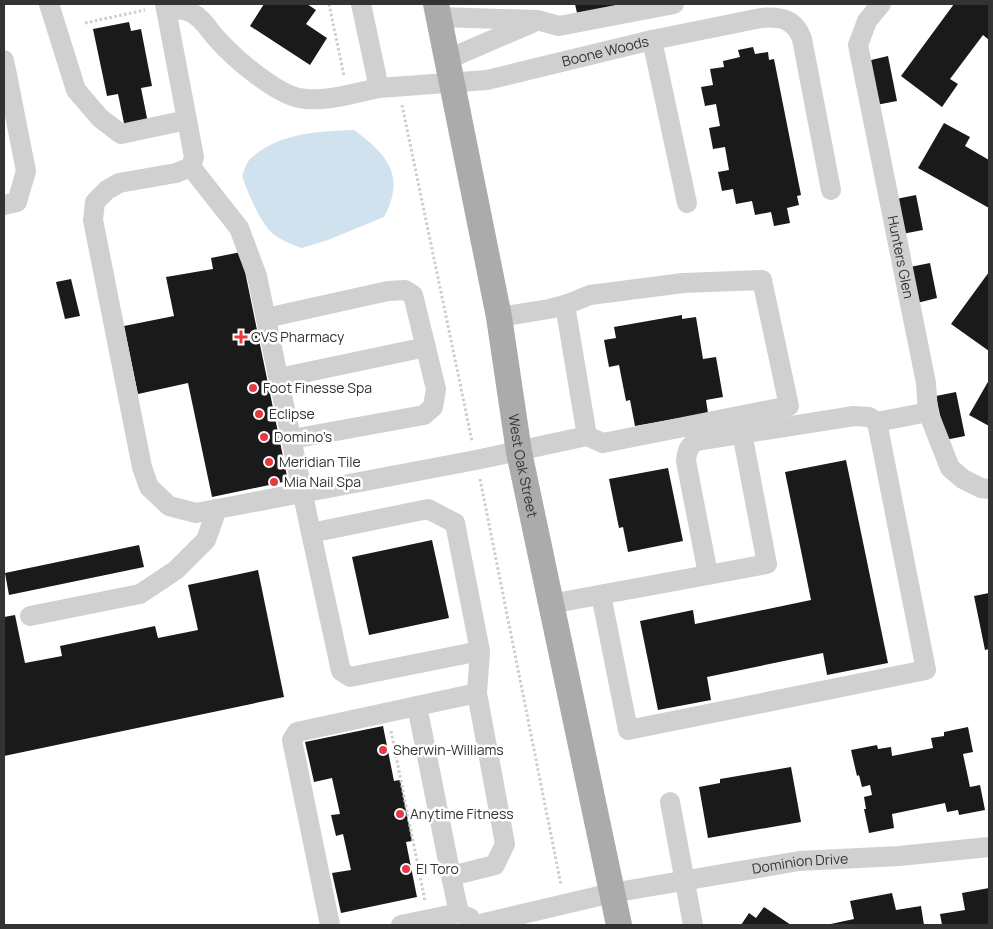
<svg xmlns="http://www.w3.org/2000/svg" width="993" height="929" viewBox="0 0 993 929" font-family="Manrope,sans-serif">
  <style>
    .water { fill: #cfe2ee }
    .building { fill: #1a1a1a }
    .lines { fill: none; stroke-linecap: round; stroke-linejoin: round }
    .path { stroke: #cdcdcd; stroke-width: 3; stroke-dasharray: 2.5 2.5; stroke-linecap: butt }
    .minor { stroke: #d0d0d0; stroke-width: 20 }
    .major { stroke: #ababab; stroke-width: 26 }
    .poi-dot { fill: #e63946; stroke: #fff; stroke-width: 2 }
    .labels { text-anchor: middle; stroke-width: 5; stroke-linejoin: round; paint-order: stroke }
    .street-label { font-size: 14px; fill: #333; stroke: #fff }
    .poi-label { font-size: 14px; fill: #333; stroke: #fff; text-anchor: start }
  </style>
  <rect width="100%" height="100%" fill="#fff"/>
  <!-- water -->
  <path class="water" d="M354 130C388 155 406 176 384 217L328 240 302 248C291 244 279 240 271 232 260 222 247 191 242 176 244 171 246 163 250 159 278 133 319 131 354 130Z"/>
  <!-- building -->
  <path class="building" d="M264 4H307L316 10 306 24 327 38 310 65 250 26Z
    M575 4H622V5L577 13Z
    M954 4 989 5V40L983 35 950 79 958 84 942 107 901 76Z
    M129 22 131 31 141 29 152 86 141 88 148 123 125 128 118 94 107 96 93 29Z
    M753 47 755 54 768 52 769 60 774 59 801 195 797 196 799 205 787 208 790 223 774 226 771 212 755 215 752 201 736 204 733 189 722 191 718 172 729 170 725 147 713 149 709 128 720 126 716 104 705 106 701 87 713 85 710 69 724 67 723 61 740 57 738 50Z
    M888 56 897 101 876 105 867 61Z
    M944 123 970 137 965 146 989 160V208L918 168Z
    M916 195 923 230 902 234 896 199Z
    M241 252 288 481 212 497 188 383 138 394 124 326 174 316 166 277 213 269 211 258Z
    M930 263 937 298 917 303 910 267Z
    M989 272V351L951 324Z
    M71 279 80 316 65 319 56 282Z
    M682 315V319L696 317 703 359 716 357 723 397 706 400 708 413 635 426 630 400 626 401 619 365 609 367 604 340 616 338 614 327Z
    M989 380V426L969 415Z
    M956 392 965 436 945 440 936 396Z
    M846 460 888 663 827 675 823 653 707 677 711 700 658 710 640 621 693 610 695 624 811 600 785 472Z
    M668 468 683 541 628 552 623 527 619 528 609 479Z
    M432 540 449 618 369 635 352 557Z
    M139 545 144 567 9 595 5 573Z
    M258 570 284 697 4 756V617L15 615 25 663 62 656 60 646 155 626 158 638 198 630 188 585Z
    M989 593V649L985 650 974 596Z
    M383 726 394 781 400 780 412 841 406 842 417 897 341 913 332 873 351 870 343 834 336 836 331 815 340 814 332 778 314 782 305 742Z
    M968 727 973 752 963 754 970 787 980 785 985 810 959 815 958 810 947 812 945 803 892 814 894 828 869 833 864 809H866L864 797 872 795 870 785 862 787 859 775 857 776 851 750 877 745 878 749 891 747 892 756 933 748 931 738 944 736V732Z
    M791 767 801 822 708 838 699 787 720 783V779Z
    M989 888V925H942L940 914 965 910 962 893Z
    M892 893 896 910 921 906 924 925H826L854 919 850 901Z
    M764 907 791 925H741L749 913 756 918Z"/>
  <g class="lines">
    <!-- path -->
    <path class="path" d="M329 4 344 76
      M85 23 145 10
      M402 105 472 441
      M480 479 561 885
      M391 731 425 901"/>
    <!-- minor -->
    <g class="minor">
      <path d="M49 4 76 90 100 118 121 134 187 120"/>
      <path d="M165 4 194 157 191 167 176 173 119 183 107 190 95 202 93 220 142 467 149 487 169 506 196 513 476 460 587 436 565 305 549 309 499 317"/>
      <path id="s1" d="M361 4 379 88 487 80 652 40 761 18C780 16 795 19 802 39L831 190"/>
      <path id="s2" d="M881 4 867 21 858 45 926 383 928 412 950 468 963 479 981 488 989 489"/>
      <path d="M166 9C175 9 184 8 192 13 204 19 209 31 218 40 235 59 275 93 299 98 325 103 354 93 379 88"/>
      <path d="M439 17 537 20 559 26 674 4"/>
      <path d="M652 40 687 203"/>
      <path d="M4 60 26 171 17 202 4 205"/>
      <path d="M446 60 532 23"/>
      <path d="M191 167 239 228 257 276 311 533"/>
      <path d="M565 305 590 295 683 283 762 280 789 406 603 443 587 436"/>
      <path d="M266 318 388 291 405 290 413 295 436 389 433 407 424 415 292 439"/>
      <path d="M279 378 426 347"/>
      <path d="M708 574 686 461C687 452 688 447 696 441L854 416 869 417 877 422"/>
      <path d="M601 595 628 730 926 670 877 422 928 412"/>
      <path d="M550 604 767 564 742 433"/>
      <path d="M30 616 140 594 176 570 206 540 217 509"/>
      <path d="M477 693 480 651 455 523 428 509 311 533 341 671 350 677 480 651"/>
      <path d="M417 706 451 876"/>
      <path d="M670 802 693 925"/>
      <path d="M330 925 292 740 297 732 477 693 505 844 495 865 451 876 459 913"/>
      <path d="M401 925 459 913 470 918"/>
      <path id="s3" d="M484 925V923L612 893 799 861 899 856 989 847"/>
    </g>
    <!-- major -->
    <path class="major" id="s4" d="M436 4 499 317 519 452 619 925"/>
  </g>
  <!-- markers -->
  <g class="poi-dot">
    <path d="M238.5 329.5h5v5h5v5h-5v5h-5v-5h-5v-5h5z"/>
    <circle cx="253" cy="388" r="5"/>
    <circle cx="259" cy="414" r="5"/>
    <circle cx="264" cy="437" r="5"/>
    <circle cx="269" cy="462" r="5"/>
    <circle cx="274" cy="482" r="5"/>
    <circle cx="383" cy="750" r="5"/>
    <circle cx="400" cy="814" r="5"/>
    <circle cx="406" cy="869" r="5"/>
  </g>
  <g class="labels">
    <!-- street labels -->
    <g class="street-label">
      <text dy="5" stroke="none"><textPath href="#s1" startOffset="316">Boone Woods</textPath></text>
      <text dy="5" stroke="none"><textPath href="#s2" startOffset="264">Hunters Glen</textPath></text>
      <text dy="5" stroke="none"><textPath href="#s4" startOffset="470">West Oak Street</textPath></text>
      <text dy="5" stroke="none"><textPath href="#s3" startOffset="324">Dominion Drive</textPath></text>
    </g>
    <!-- poi labels -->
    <g class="poi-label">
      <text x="251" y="342">CVS Pharmacy</text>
      <text x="263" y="393">Foot Finesse Spa</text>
      <text x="269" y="419">Eclipse</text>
      <text x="274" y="442">Domino's</text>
      <text x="279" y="467">Meridian Tile</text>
      <text x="284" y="487">Mia Nail Spa</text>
      <text x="393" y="755">Sherwin-Williams</text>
      <text x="410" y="819">Anytime Fitness</text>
      <text x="416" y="874">El Toro</text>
    </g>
  </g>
  <!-- border -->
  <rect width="993" height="929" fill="none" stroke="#333333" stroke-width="10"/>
</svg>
